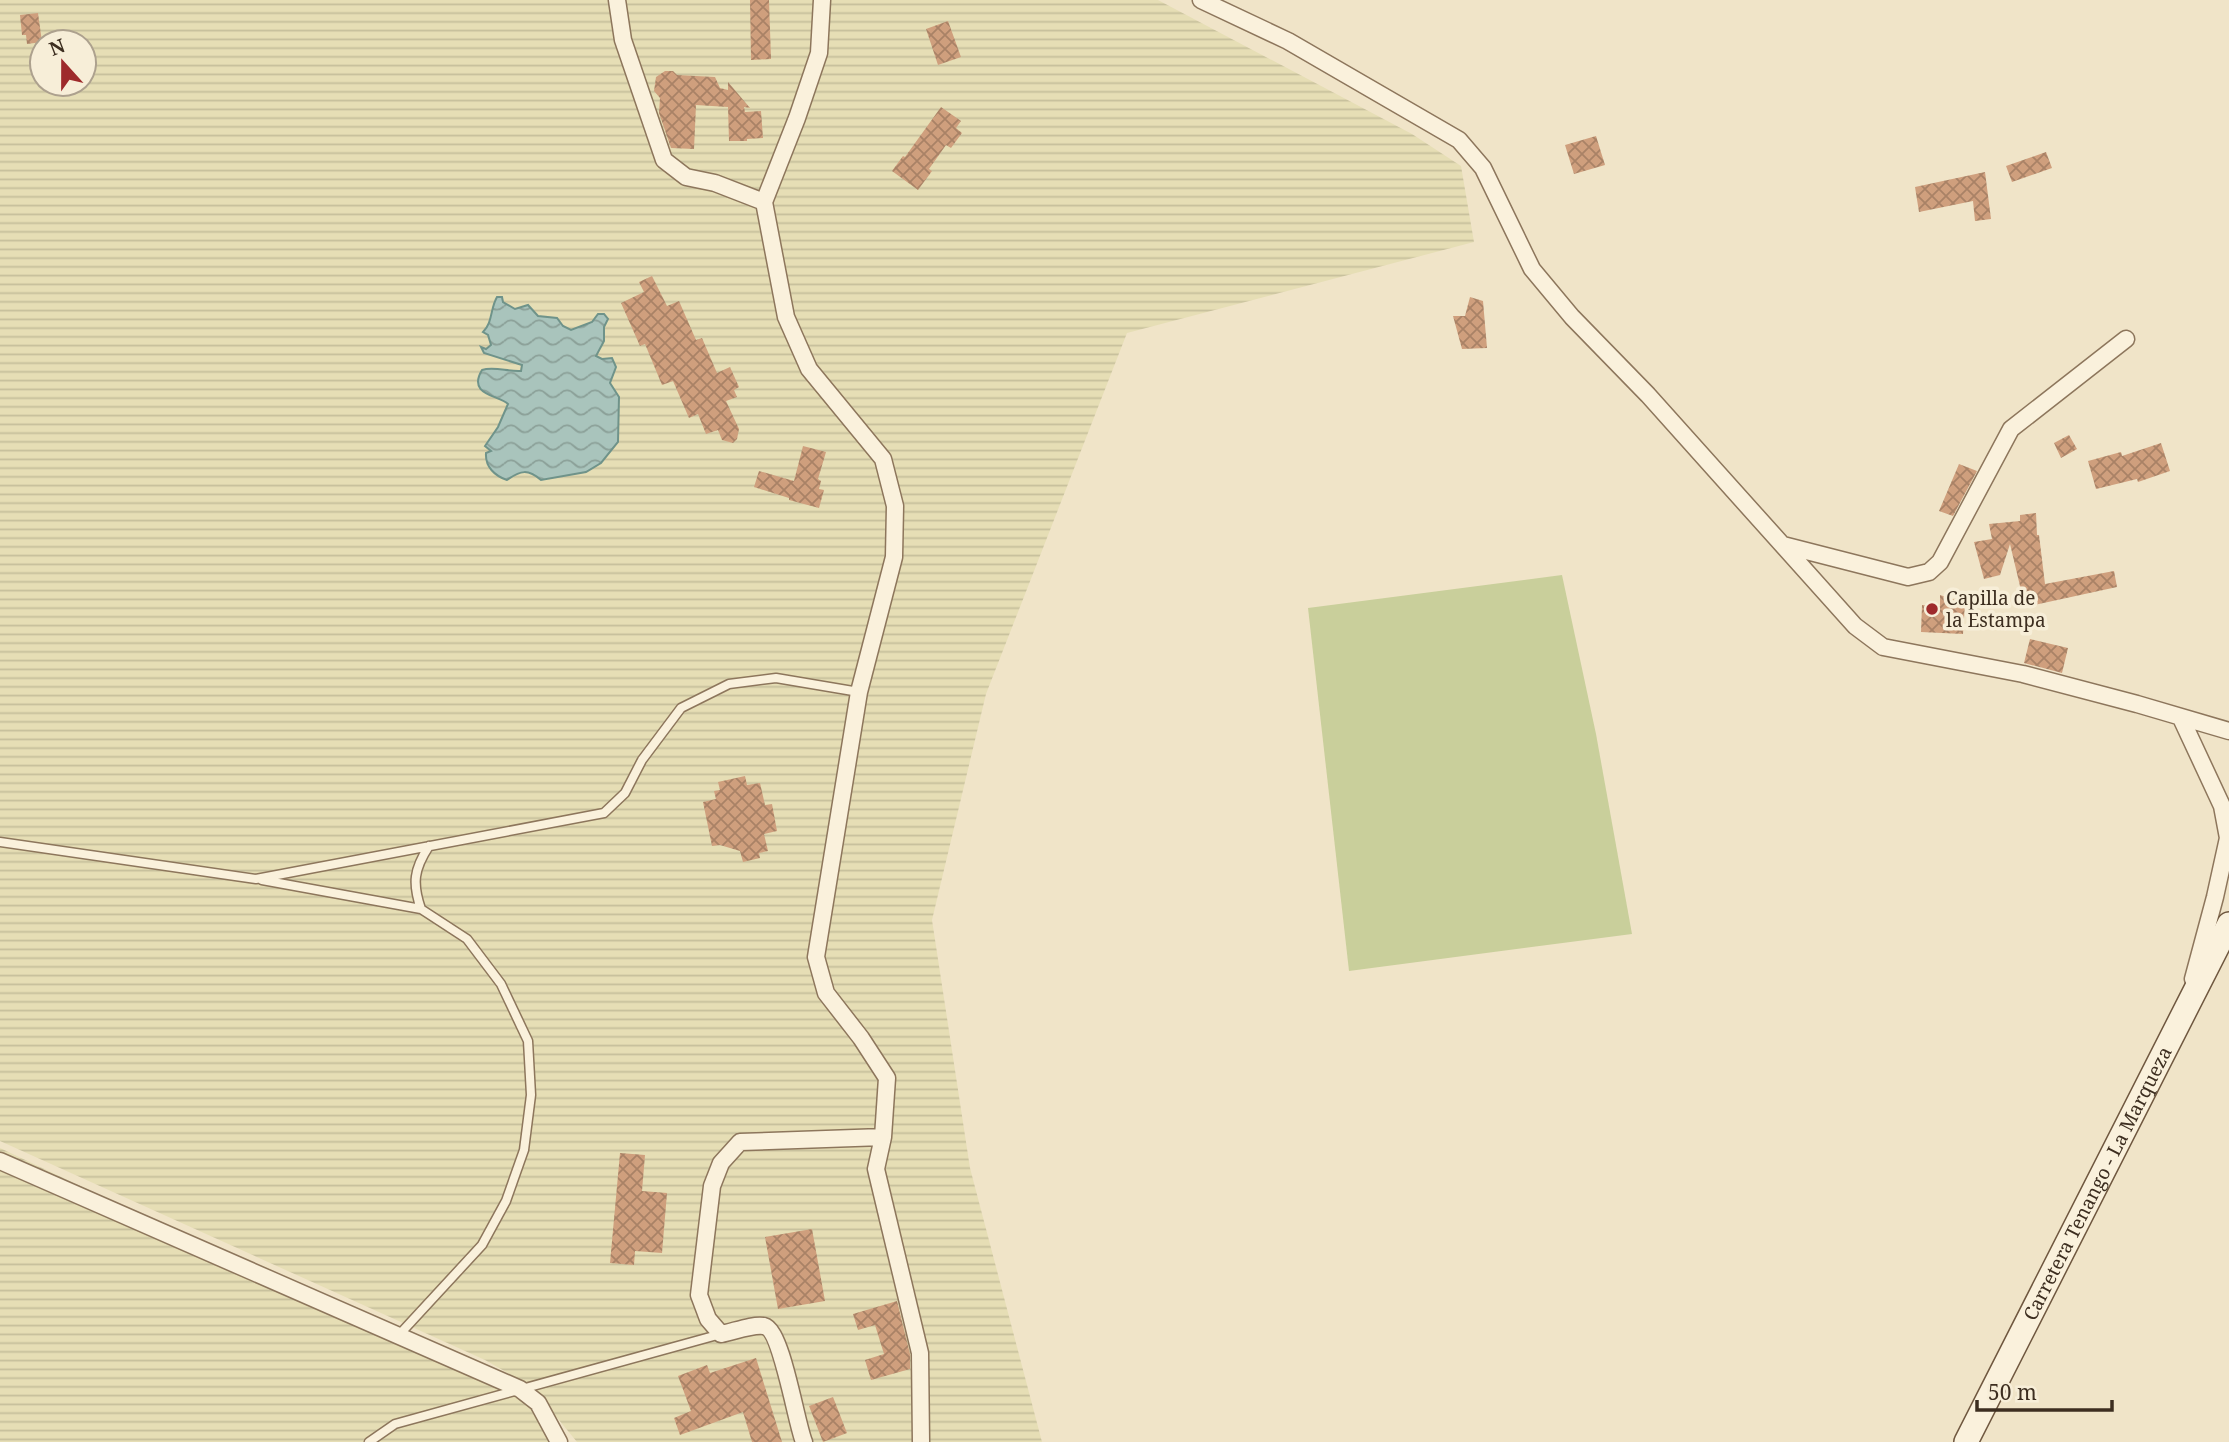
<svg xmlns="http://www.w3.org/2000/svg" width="2229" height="1442" viewBox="0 0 2229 1442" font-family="'Noto Serif',serif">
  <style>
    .farmland { fill: url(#farmland-rules); fill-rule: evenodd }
    .grass { fill: #c9cf9b }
    .water { fill: url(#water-waves); stroke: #6f938a; stroke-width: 2 }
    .building { fill: url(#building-cross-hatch) }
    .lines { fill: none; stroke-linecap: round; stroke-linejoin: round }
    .service-casing { stroke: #8d765c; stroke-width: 11 }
    .minor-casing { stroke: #8d765c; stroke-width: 19 }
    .secondary-casing { stroke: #6f573f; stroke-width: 26 }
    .service { stroke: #faf1dc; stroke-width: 8 }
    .minor { stroke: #faf1dc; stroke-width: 16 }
    .secondary { stroke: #faf1dc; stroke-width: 23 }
    .poi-dot { fill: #9e2a2b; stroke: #f7eed8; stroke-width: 2.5 }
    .labels { text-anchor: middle; stroke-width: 7; stroke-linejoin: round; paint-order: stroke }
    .poi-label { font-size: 19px; fill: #3d2e20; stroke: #f7eed8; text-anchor: start }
    .street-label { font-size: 19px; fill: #3d2e20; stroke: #f7eed8 }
  </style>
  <defs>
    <pattern id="farmland-rules" width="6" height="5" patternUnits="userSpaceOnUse" patternTransform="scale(1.75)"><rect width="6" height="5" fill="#e6deb5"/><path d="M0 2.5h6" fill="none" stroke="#c6bf9b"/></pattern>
    <pattern id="water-waves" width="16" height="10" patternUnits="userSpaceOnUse" patternTransform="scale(1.75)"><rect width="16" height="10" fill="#a9c4bc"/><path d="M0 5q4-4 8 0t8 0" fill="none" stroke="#8ba098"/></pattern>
    <pattern id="building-cross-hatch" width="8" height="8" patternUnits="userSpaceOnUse" patternTransform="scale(1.75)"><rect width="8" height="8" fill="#cf9f7d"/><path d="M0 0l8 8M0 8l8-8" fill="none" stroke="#a98266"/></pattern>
  </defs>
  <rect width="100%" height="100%" fill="#f0e4c8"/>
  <!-- farmland -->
  <path class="farmland" d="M0 0H1158L1412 134 1461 166 1474 242 1127 333 986 694 932 920 970 1168 1042 1442H577L531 1386 485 1360 0 1141ZM42 42H84V84H42Z
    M0 1148 397 1336 530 1401 559 1442H0Z"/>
  <!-- grass -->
  <path class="grass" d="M1562 575 1596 734 1632 934 1349 971 1308 608Z"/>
  <!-- water -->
  <path class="water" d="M497 297H502L503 302 515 309 528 305 538 316 557 318 563 326 571 330 592 322 598 314H604L608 319 604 327V341L596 356 602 359 612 358 616 367 610 383 619 397 618 442 601 463 586 472 541 480C528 469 521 470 507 480 495 476 485 467 486 453L491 451 485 446 498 427 508 404C498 395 467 395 482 370 494 366 508 372 521 371L522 365 484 353 481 347 486 349 491 345 488 335 483 332C493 322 490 309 497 297Z"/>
  <!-- building -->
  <path class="building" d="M750 0H769L771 59 751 60Z
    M38 13 42 42 27 44 26 35H22L20 15Z
    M948 21 961 57 938 65 926 29Z
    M665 71H673L677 75 715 77 720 88 728 90V82L750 108 744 107 745 112 761 111 763 138 747 139V141H729L728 107 696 105 694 149 671 148 659 113 660 98 654 91 656 77Z
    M941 107 961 121 956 128 962 133 951 148 946 145 929 169 932 171 918 190 892 171 903 156 905 157Z
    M1596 136 1605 165 1574 174 1565 145Z
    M2046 152 2052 168 2012 182 2006 166Z
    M1985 172 1991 219 1975 221 1973 201 1919 212 1915 187Z
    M652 276 667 306 679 301 696 340 702 338 717 373 730 367 739 387 734 390 737 397 726 401 739 429 737 439 733 443 722 440 718 430 706 434 698 414 689 418 673 381 662 385 645 344 640 346 621 303 644 292 639 282Z
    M1470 297 1483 301 1487 348 1462 349 1453 316H1465Z
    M2069 435 2077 449 2061 458 2054 443Z
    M2161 443 2170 471 2138 482 2137 479 2096 489 2088 461 2121 452 2122 456Z
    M803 446 826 452 818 479 821 481 819 489 824 490 819 508 789 500V498L754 487 759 471 794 481Z
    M1959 464 1977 471 1953 516 1939 511Z
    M2036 513 2037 535H2039L2045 584 2114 571 2117 587 2025 607 2010 544 2000 575 1984 579 1974 542 1992 539 1989 524 2020 521V515Z
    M1940 595 1965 603 1963 634 1921 632 1922 605 1940 606Z
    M2030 639 2068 648 2062 673 2024 663Z
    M745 776 747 785 760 783 765 805 772 804 777 831 764 834 768 851 759 853 760 858 743 862 740 851 720 845 712 846 703 802 716 799 714 791 720 790 718 782Z
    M620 1153 645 1155 642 1191 667 1193 662 1253 635 1251 634 1265 610 1263Z
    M812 1229 825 1301 778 1309 765 1237Z
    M897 1301 910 1354V1369L871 1380 865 1360 884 1354 875 1325 858 1330 853 1314Z
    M756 1358 782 1442H752L743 1412 680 1435 674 1418 691 1411 678 1376 707 1365 710 1373Z
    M833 1397 847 1433 823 1442 809 1406Z"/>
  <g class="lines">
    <defs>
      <path id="service" d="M0 842 256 879 604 813 625 793 642 760 681 708 729 684 776 678 859 692
        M262 880 421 909 467 939 501 984 528 1041 531 1095 524 1150 506 1201 482 1245 398 1336
        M421 909C412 883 414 869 429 846
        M369 1442 395 1424 721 1334"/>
      <path id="minor" d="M617 0 623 40 664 160 686 177 715 183 764 202
        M822 0 819 53 797 118 764 202 786 317 809 369 883 459 895 506 894 557 859 692 816 957 826 993 861 1038 887 1078 883 1137 876 1169 920 1353 921 1442
        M1201 0 1288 41 1459 140 1483 168 1532 269 1572 317 1648 395 1855 626 1883 647 2023 674 2137 704 2229 731
        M1783 545 1908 577 1929 572 1940 562 2011 429 2126 339
        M2181 718 2222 806 2228 838 2215 897 2193 979
        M0 1161 520 1389 538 1403 559 1442
        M804 1442C796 1423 782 1330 764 1326 752 1324 733 1332 721 1334L708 1319 699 1295 712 1186 721 1163 740 1142 883 1137"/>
      <g id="secondary">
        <path id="s1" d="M1966 1442 2229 924"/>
      </g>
    </defs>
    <!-- service casing -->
    <use href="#service" class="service-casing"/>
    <!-- minor casing -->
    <use href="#minor" class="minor-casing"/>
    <!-- secondary casing -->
    <use href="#secondary" class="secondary-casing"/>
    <!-- service -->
    <use href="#service" class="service"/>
    <!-- minor -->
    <use href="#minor" class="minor"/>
    <!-- secondary -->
    <use href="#secondary" class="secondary"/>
  </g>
  <!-- markers -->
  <circle class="poi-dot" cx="1932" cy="609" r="7"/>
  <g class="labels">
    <!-- poi labels -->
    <g class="poi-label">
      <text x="1946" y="605">Capilla de<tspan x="1946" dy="22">la Estampa</tspan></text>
    </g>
    <!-- street labels -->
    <g class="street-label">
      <text dy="7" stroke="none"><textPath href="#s1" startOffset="290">Carretera Tenango - La Marqueza</textPath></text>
    </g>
  </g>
  <!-- north arrow -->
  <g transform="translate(63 63) rotate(339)"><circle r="33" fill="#f7eed8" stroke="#ada18e" stroke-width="2"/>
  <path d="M0-5L12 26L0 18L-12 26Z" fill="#9e2a2b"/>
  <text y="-10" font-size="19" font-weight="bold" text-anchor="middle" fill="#3d2e20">N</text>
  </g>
  <!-- scale -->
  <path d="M1977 1400v10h135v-10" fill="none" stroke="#3d2e20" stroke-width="3.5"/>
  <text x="1988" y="1400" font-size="21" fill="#3d2e20" stroke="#f7eed8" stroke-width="5" paint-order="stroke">50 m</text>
</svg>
